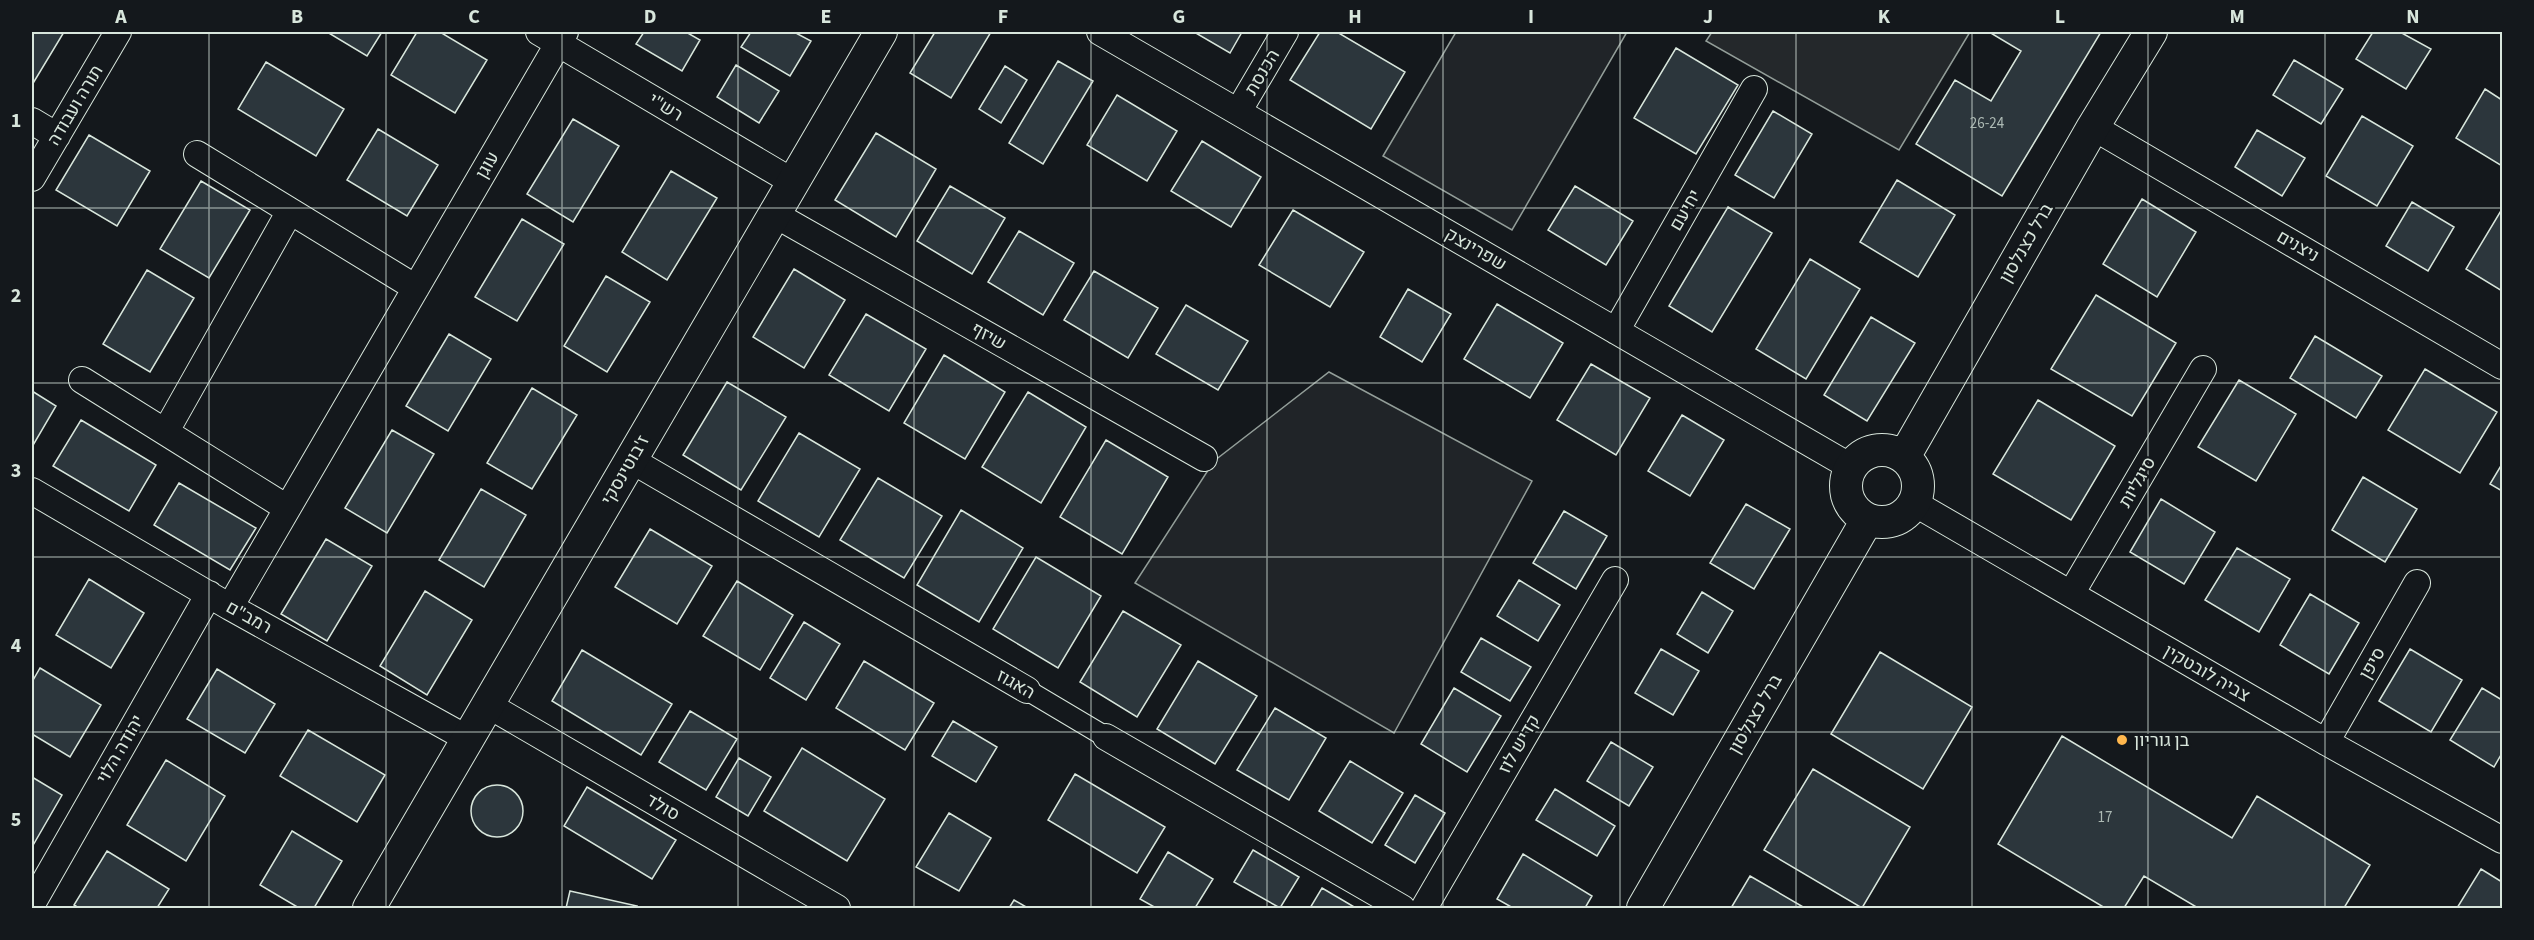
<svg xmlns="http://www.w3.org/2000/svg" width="2534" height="940" viewBox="0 0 2534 940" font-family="'Source Sans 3',Heebo,sans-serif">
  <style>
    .green { fill: #202428; stroke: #939e99; stroke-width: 1.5 }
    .parking { fill: #24282b; stroke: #939e99; stroke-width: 1.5 }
    .building { fill: #2c363c; stroke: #d8e6dc; stroke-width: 1.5 }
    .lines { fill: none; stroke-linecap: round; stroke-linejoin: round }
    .pedestrian-casing { stroke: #d8e6dc; stroke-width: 22 }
    .minor-casing { stroke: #d8e6dc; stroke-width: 28 }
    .tertiary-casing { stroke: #d8e6dc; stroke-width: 34 }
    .pedestrian { stroke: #14181c; stroke-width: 20 }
    .minor { stroke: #14181c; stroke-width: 26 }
    .tertiary { stroke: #14181c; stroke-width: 32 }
    .grid { fill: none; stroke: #d8e6dc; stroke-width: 1.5; stroke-opacity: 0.55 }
    .poi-dot { fill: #ffb74d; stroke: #14181c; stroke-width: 2 }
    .labels { text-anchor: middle; stroke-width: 4.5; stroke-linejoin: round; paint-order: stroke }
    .number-label { font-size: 15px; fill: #adbab4 }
    .street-label { font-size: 18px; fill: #d8e6dc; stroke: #14181c }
    .poi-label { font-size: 18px; fill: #d8e6dc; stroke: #14181c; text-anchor: start }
    .neatline { fill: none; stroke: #d8e6dc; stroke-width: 2 }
    .grid-label { font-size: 20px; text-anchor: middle; font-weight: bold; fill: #d8e6dc }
  </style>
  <rect width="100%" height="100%" fill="#14181c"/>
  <!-- green -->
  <path class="green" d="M1456 32H1627L1512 230 1383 156Z
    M1329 372 1532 481 1394 733 1135 583 1214 461Z"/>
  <!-- parking -->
  <path class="parking" d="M1712 32H1970L1899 150 1706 41Z"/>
  <!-- building -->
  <path class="building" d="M32 32H64L32 85Z
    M327 32H382L367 56Z
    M417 32H440L487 60 455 113 391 75Z
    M644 32H686L700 40 682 71 636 44Z
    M751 32H794L811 41 790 76 741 47Z
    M935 32H991L951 98 910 73Z
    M1194 32H1242L1230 53Z
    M1320 32H1337L1405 72 1371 129 1290 80Z
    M1989 32H2101L2002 196 1916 144 1955 80 1991 101 2021 51Z
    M2373 32H2400L2431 49 2406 89 2356 59Z
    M1676 48 1738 85 1696 154 1634 118Z
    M2294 60 2343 89 2321 124 2273 95Z
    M1058 61 1093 81 1043 164 1009 143Z
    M266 62 344 109 316 156 238 109Z
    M736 65 779 91 759 123 717 97Z
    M1005 66 1027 80 1001 123 979 109Z
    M2485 89 2502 100V166L2456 138Z
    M1117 95 1177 131 1147 181 1087 145Z
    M1773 111 1812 134 1774 198 1735 175Z
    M2362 116 2413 146 2377 206 2326 176Z
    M573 119 619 146 573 222 527 194Z
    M378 129 438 165 407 216 347 180Z
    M2257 130 2305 158 2282 196 2235 167Z
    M876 133 936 169 896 237 835 200Z
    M89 135 150 171 117 226 56 190Z
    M1202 141 1261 177 1231 227 1171 191Z
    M671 171 717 198 667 280 622 252Z
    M1897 180 1955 215 1918 277 1860 242Z
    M201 181 250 210 209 278 160 249Z
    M950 186 1005 218 972 274 917 241Z
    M1575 186 1633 221 1606 265 1548 230Z
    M2142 199 2196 232 2157 297 2103 264Z
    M2412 202 2454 227 2428 271 2386 246Z
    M1728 207 1772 233 1712 332 1669 306Z
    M2502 209V291L2466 269Z
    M1293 210 1364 252 1330 307 1259 265Z
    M522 219 564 244 517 321 475 297Z
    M1019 231 1074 263 1043 315 988 282Z
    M1810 259 1860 289 1806 379 1756 349Z
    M794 269 845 300 804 368 753 337Z
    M147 270 194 298 150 372 103 344Z
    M1094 271 1158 308 1128 358 1064 320Z
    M606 276 650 302 607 372 564 346Z
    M1408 289 1451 314 1422 362 1380 337Z
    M2096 295 2176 343 2132 416 2051 369Z
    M1497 304 1563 343 1530 398 1464 359Z
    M1186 305 1248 341 1218 390 1156 354Z
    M866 314 926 349 889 411 829 375Z
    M1871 317 1915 343 1867 421 1824 395Z
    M449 334 491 359 448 431 406 406Z
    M2315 336 2382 376 2356 418 2290 378Z
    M944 355 1005 392 965 459 904 423Z
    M1591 364 1650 398 1616 455 1557 420Z
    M2425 369 2497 412 2460 473 2388 430Z
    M2239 380 2296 414 2256 481 2198 447Z
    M727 382 786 417 741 490 683 455Z
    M532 388 577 415 532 489 487 463Z
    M32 391 56 406 32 447Z
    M1028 392 1086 427 1041 503 982 467Z
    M2038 400 2115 446 2071 520 1993 474Z
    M1682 415 1724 440 1690 496 1648 471Z
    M81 420 156 465 129 511 53 466Z
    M392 430 434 454 387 533 345 508Z
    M799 433 860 469 819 537 758 501Z
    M1106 440 1168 477 1122 554 1060 517Z
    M2502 464V491L2490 484Z
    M2363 477 2417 509 2385 562 2332 530Z
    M878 478 942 516 904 578 840 540Z
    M179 483 256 528 230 570 154 525Z
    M481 489 526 515 484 587 439 560Z
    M2161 499 2215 532 2184 584 2130 552Z
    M1746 504 1790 529 1754 589 1710 563Z
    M961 510 1023 548 979 622 917 585Z
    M1564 511 1607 536 1576 589 1533 563Z
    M650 529 712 566 677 624 615 587Z
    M326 539 372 566 327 641 281 614Z
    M2237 548 2290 579 2259 632 2205 600Z
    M1036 557 1101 596 1058 668 993 629Z
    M89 579 144 613 111 668 56 635Z
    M1519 580 1560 605 1538 641 1497 616Z
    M737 581 793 615 760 670 703 636Z
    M425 591 472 620 427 695 380 666Z
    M1702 592 1733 611 1708 653 1677 634Z
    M2310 594 2359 623 2329 674 2280 645Z
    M1123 611 1181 645 1137 717 1080 682Z
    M804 622 840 644 806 700 770 678Z
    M1481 638 1531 667 1510 701 1461 672Z
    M1661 649 1699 671 1673 715 1635 693Z
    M2410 649 2462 680 2431 732 2379 701Z
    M582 650 672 704 641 755 552 701Z
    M1880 652 1972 707 1923 789 1831 734Z
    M864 661 934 703 905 750 836 708Z
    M1198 661 1257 696 1215 764 1157 729Z
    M40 668 101 705 70 757 32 734V682Z
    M217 669 275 704 245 753 187 719Z
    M1454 688 1501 716 1467 772 1421 744Z
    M2482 688 2502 700V753L2494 767 2450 740Z
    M1275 708 1326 738 1289 800 1237 770Z
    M690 711 737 739 706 790 659 762Z
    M953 721 997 747 976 782 932 756Z
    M308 730 385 775 357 822 280 776Z
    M2062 736 2232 838 2257 796 2370 865 2344 908H2198L2144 876 2124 908H2105L1998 844Z
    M1611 742 1653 767 1629 806 1587 781Z
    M802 748 885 799 847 861 764 811Z
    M739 758 771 777 748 816 716 797Z
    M166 760 225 796 186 861 127 825Z
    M1350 761 1403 793 1372 843 1319 811Z
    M1813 769 1910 827 1862 908 1764 850Z
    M1075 774 1165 827 1137 873 1048 820Z
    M32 777 62 795 32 847Z
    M471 811a26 26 0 1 1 52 0a26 26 0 1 1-52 0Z
    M587 787 676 840 652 879 564 826Z
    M1555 789 1615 826 1597 856 1536 820Z
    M1415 795 1445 813 1415 863 1385 845Z
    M949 813 991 838 959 891 916 867Z
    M292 831 342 861 314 908H299L260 885Z
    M1253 850 1299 877 1280 908 1234 882Z
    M107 851 169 889 157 908H79L74 905Z
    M1168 852 1213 879 1195 908H1156L1140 899Z
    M1523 854 1592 896 1585 908H1513L1497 899Z
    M2481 869 2502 882V908H2457Z
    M1750 876 1805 908H1731Z
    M1322 888 1356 908H1310Z
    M570 891 637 906 636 908H566Z
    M1014 900 1028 908H1009Z"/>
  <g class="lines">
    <defs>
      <path id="pedestrian" d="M1027 690 1106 737"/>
      <path id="minor" d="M539 32 793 182
        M1100 32 1851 467
        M1238 112 1285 32
        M32 121 57 136
        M2093 127 2502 366
        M197 154 416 288
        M32 178 118 32
        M774 214 1204 458
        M1616 331 1754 89
        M82 380 287 508
        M166 431 290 211
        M631 460 1027 690
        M32 491 230 607 468 739
        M1914 503 2326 742 2502 840
        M2071 594 2203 369
        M230 607 565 32
        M488 705 837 908
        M1106 737 1402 908
        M2326 742 2417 583
        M32 904 209 594
        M1424 908 1615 580"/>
      <path id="tertiary" d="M1846 486a36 36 0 1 1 72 0a36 36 0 1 1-72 0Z
        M1904 457 2093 127 2151 32
        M369 908 881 32
        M1643 908 1867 520"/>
    </defs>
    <!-- pedestrian casing -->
    <use href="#pedestrian" class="pedestrian-casing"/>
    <!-- minor casing -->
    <use href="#minor" class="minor-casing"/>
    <!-- tertiary casing -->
    <use href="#tertiary" class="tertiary-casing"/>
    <!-- pedestrian -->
    <use href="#pedestrian" class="pedestrian"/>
    <!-- minor -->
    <use href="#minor" class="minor"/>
    <!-- tertiary -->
    <use href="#tertiary" class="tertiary"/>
  </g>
  <!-- grid -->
  <path class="grid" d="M209 32V908M386 32V908M562 32V908M738 32V908M914 32V908M1091 32V908M1267 32V908M1443 32V908M1620 32V908M1796 32V908M1972 32V908M2148 32V908M2325 32V908M32 208H2502M32 383H2502M32 557H2502M32 732H2502"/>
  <!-- markers -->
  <circle class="poi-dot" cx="2122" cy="740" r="6"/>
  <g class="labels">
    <!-- number labels -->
    <g class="number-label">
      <text x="1987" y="128">26-24</text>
      <text x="2105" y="822">17</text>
    </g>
    <!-- street labels -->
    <g class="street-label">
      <text transform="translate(1262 72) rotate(-59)" y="6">הכנסת</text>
      <text transform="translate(75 105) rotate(-59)" y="6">תורה ועבודה</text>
      <text transform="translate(666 107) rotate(31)" y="6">רש"י</text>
      <text transform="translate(487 165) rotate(-60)" y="6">עוגן</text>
      <text transform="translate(1685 210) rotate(-60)" y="6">יחיעם</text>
      <text transform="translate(2026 243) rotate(-60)" y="6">ברל כצנלסון</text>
      <text transform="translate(2298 246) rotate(30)" y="6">ניצנים</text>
      <text transform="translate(1476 249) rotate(30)" y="6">שפרינצק</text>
      <text transform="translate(989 336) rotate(30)" y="6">שיזף</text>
      <text transform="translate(625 470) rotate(-60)" y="6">ז'בוטינסקי</text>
      <text transform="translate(2137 482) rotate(-60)" y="6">סיגליות</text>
      <text transform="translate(249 617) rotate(29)" y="6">רמב"ם</text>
      <text transform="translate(2372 663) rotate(-60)" y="6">סיפן</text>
      <text transform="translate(2207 673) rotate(30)" y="6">צביה לובטקין</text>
      <text transform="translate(1016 684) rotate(30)" y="6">האגוז</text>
      <text transform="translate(1755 714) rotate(-60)" y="6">ברל כצנלסון</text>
      <text transform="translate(1519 744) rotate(-60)" y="6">קדיש לוז</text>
      <text transform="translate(120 749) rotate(-60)" y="6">יהודה הלוי</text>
      <text transform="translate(663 807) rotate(30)" y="6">סולד</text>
    </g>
    <!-- poi labels -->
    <g class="poi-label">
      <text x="2134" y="746">בן גוריון</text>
    </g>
  </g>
  <!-- border -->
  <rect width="2534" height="940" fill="none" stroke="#14181c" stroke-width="66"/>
  <rect x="33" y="33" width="2468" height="874" class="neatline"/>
  <g class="grid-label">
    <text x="121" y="23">A</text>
    <text x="297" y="23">B</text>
    <text x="474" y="23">C</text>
    <text x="650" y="23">D</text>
    <text x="826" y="23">E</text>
    <text x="1003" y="23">F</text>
    <text x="1179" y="23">G</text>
    <text x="1355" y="23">H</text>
    <text x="1531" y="23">I</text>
    <text x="1708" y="23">J</text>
    <text x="1884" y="23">K</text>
    <text x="2060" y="23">L</text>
    <text x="2237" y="23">M</text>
    <text x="2413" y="23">N</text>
    <text x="16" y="127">1</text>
    <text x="16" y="302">2</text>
    <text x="16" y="477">3</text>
    <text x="16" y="652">4</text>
    <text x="16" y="826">5</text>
  </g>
</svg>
